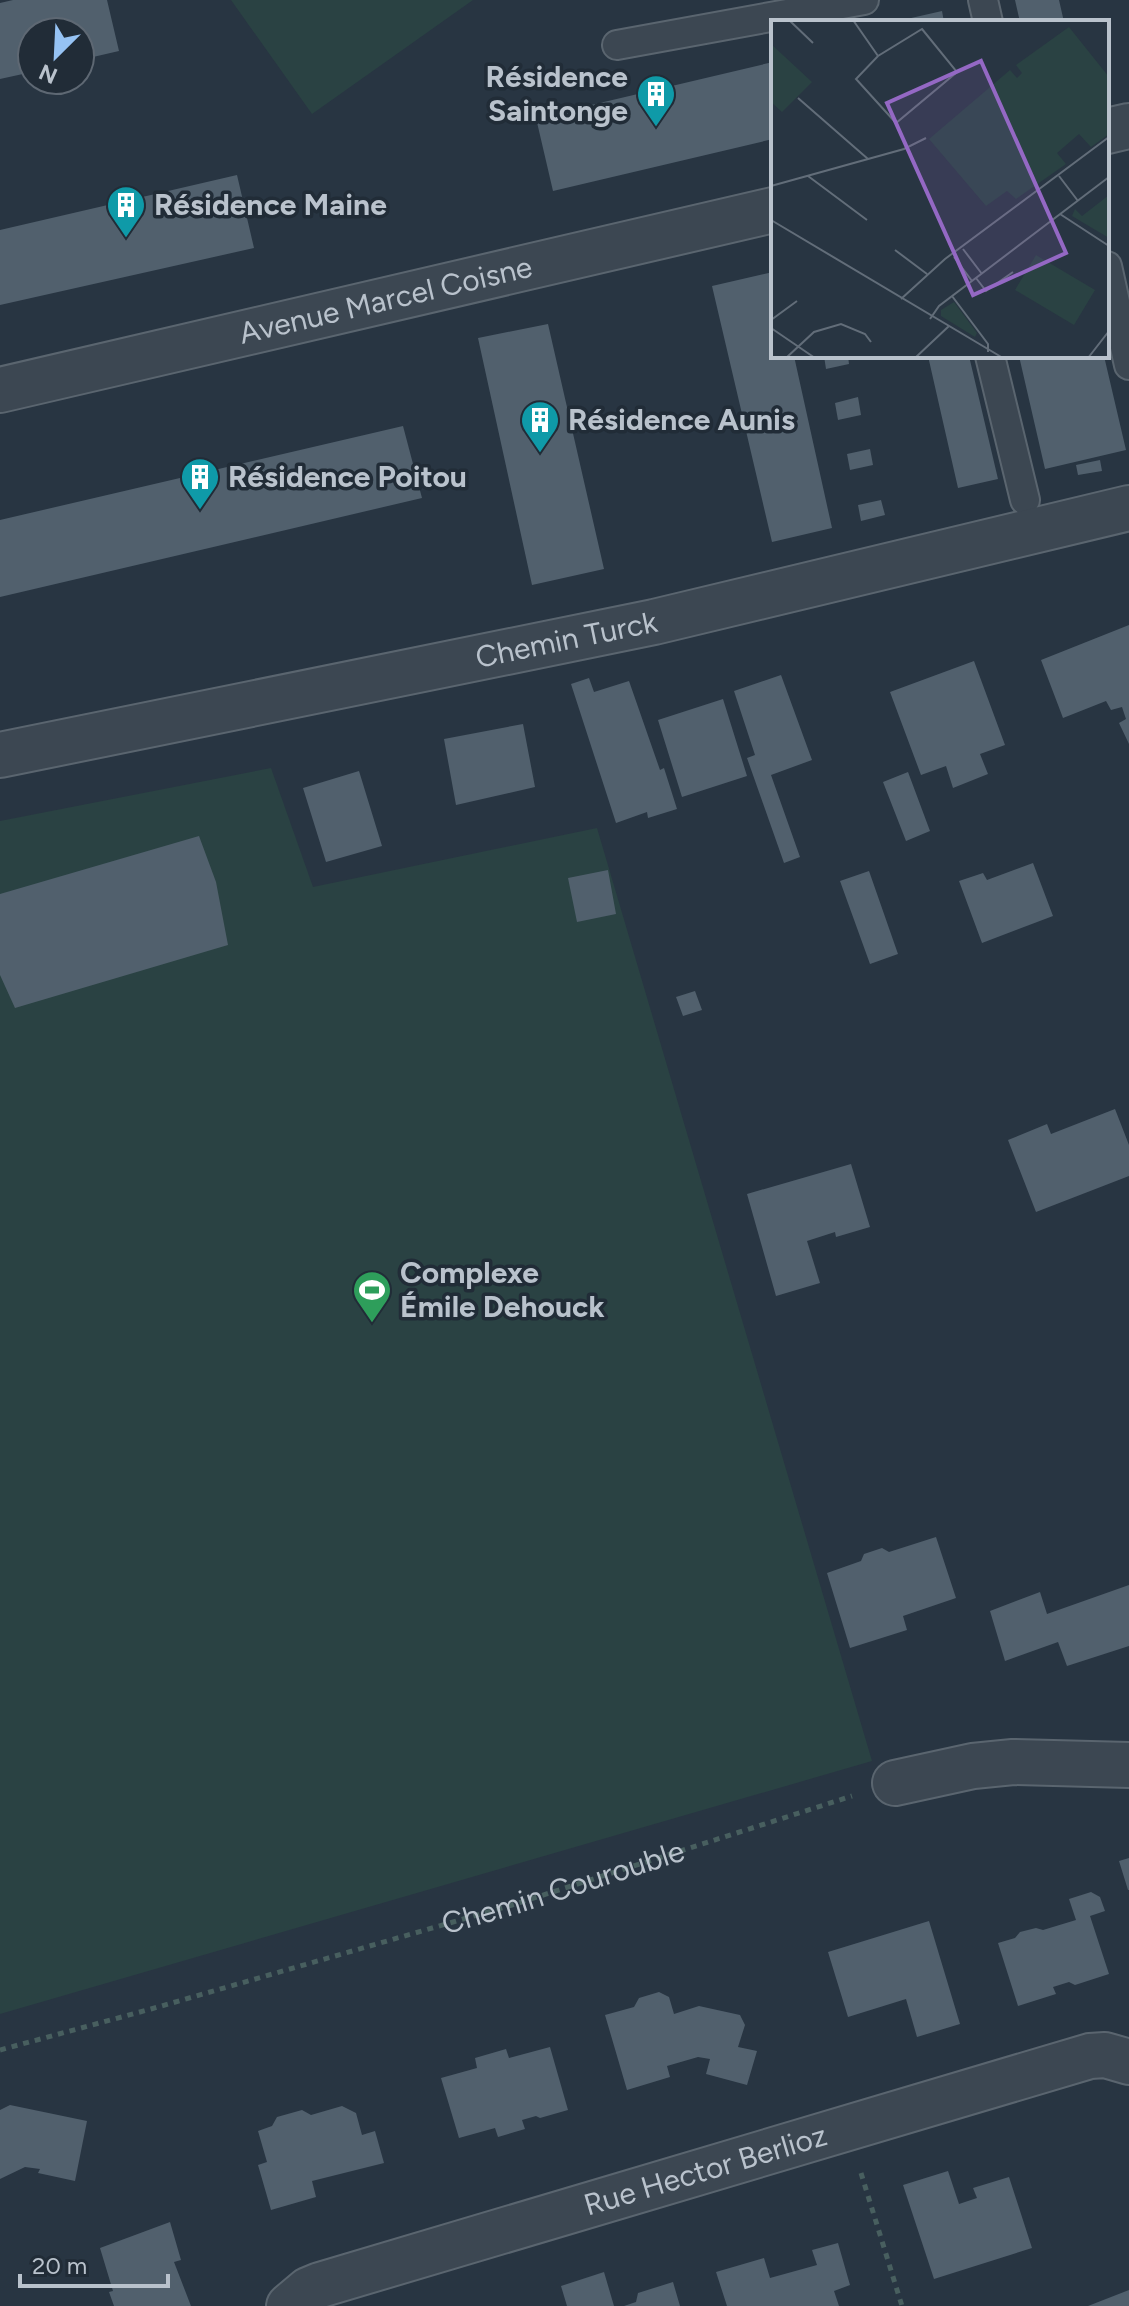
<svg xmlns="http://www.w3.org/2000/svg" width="1129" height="2306" viewBox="0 0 1129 2306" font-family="Figtree,sans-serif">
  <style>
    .green { fill: #2a4243 }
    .building { fill: #51606d }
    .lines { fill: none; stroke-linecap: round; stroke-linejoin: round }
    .lane-casing { stroke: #5a656f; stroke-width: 32 }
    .street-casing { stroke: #5a656f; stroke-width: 48 }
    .path { stroke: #485f5f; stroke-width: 5; stroke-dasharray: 6 6; stroke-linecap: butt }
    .lane { stroke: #3c4752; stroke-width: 28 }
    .street { stroke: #3c4752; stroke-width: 44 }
    .labels { text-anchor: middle; stroke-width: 7; stroke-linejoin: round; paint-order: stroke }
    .poi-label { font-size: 30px; font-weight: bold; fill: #b9c2cc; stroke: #212c37; text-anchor: start }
    .street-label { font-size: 30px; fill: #b9c2cc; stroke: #212c37 }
    .inset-road { fill: none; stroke: #626d79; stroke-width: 2 }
    .view { fill: #9468c4; fill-opacity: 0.15; stroke: #9468c4; stroke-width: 4 }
    .inset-edge { fill: none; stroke: #b9c2cc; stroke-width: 4 }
  </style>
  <rect width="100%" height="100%" fill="#283542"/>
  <!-- green -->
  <path class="green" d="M231 0H473L312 114Z
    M271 768 313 887 597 828 872 1761 0 2014V821Z"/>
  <!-- building -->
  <path class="building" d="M13 0H107L119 51 80 60V32H32V72L0 79V3Z
    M1015 0H1059L1064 22H1020Z
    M942 11 944 22H898V21Z
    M773 62V139L553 191 536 118Z
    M237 175 254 248 0 305V230Z
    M773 272V356H794L832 528 772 542 712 286Z
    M548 324 604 569 532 585 478 338Z
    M824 356H848L849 364 826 369Z
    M928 356H969L998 479 958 488Z
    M1019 356H1104L1126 450 1045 469Z
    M858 397 861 415 838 420 835 403Z
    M403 426 422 498 0 597V520Z
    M870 449 873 465 850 470 847 454Z
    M1100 460 1102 471 1078 475 1076 465Z
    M881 500 885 515 861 521 858 505Z
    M1129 625V744L1119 723 1126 719 1122 707 1111 710 1106 701 1063 718 1041 660Z
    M974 661 1005 745 980 754 988 774 953 788 946 766 921 775 890 692Z
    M781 675 812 760 771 775 800 857 784 863 747 758 755 755 734 691Z
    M589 678 594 692 629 681 660 770 664 768 677 809 648 818 647 812 616 823 571 684Z
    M723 699 747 776 682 797 658 720Z
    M523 724 535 787 456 805 444 739Z
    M359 771 382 846 326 862 303 788Z
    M908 772 930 831 906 841 883 782Z
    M199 836 216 882 228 945 15 1008 0 975V894Z
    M1033 863 1053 916 982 943 959 881 983 873 987 880Z
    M608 870 616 914 577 922 568 878Z
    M869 871 898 954 870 964 840 881Z
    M695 991 702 1010 683 1016 676 997Z
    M1115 1109 1129 1145V1176L1036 1212 1008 1140 1047 1124 1051 1134Z
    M851 1164 870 1227 836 1237 835 1232 807 1241 820 1283 776 1296 747 1194Z
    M936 1537 956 1598 903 1616 907 1630 850 1648 827 1573 861 1561 864 1554 882 1548 889 1552Z
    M1129 1585V1646L1067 1666 1058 1642 1005 1661 990 1611 1040 1592 1047 1614Z
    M1129 1858V1890H1128L1119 1861Z
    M1091 1892 1100 1897 1105 1911 1090 1916 1109 1974 1075 1985 1069 1982 1053 1987 1056 1994 1018 2006 998 1943 1015 1938 1020 1932 1036 1928 1043 1930 1076 1920 1069 1899Z
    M929 1921 960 2024 917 2037 906 1999 848 2017 828 1952Z
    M659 1992 669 1997 674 2014 699 2006 740 2015 745 2025 738 2047 757 2051 747 2085 706 2074 710 2059 698 2057 667 2066 670 2077 627 2090 605 2015 634 2007 639 1998Z
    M550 2047 568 2110 540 2118 536 2116 522 2120 525 2129 498 2137 495 2128 459 2138 441 2078 477 2068 475 2058 506 2049 509 2058Z
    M10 2105 87 2121 75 2181 38 2173 40 2169 25 2167 0 2179V2110Z
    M342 2106 356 2113 362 2135 375 2131 384 2163 312 2181 316 2197 271 2210 258 2165 267 2162 258 2131 272 2126 277 2117 302 2110 311 2115Z
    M948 2171 959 2204 977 2198 973 2188 1009 2177 1032 2248 934 2279 903 2185Z
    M170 2222 181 2260 174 2262 191 2306H114L109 2292 113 2291 100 2248Z
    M838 2243 850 2285 834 2291 839 2306H727L716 2272 764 2258 770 2278 817 2265 812 2250Z
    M604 2272 614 2306H567L561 2286Z
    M673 2282 680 2306H624L636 2302 638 2293Z
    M1129 2290V2306H1088Z"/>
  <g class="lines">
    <defs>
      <path id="lane" d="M983 0 988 22
        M617 45 864 0
        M1107 266 1129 365
        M990 356 1025 500"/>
      <g id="street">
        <path d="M1107 131 1129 126"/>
        <path id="s2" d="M0 390 773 210"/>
        <path id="s3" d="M0 755 654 622 1129 508"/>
        <path d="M895 1783 973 1766 1013 1762 1129 1765"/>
        <path id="s4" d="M289 2306 308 2290 320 2285 1090 2056 1105 2055 1129 2062"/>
      </g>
    </defs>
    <!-- lane casing -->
    <use href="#lane" class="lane-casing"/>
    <!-- street casing -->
    <use href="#street" class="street-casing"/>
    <!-- path -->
    <g class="path">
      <path id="s1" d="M0 2050 151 2009 512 1905 852 1796"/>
      <path d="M861 2173 902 2306"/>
    </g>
    <!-- lane -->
    <use href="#lane" class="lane"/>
    <!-- street -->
    <use href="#street" class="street"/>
  </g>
  <!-- icons -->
  <defs>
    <symbol id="building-pin" viewBox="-11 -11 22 30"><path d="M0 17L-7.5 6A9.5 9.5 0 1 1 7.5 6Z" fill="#0f9aa8" stroke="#212c37"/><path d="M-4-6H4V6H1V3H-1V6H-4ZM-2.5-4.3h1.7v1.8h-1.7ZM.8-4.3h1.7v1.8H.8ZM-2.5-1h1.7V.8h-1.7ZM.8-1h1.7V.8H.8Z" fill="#fff"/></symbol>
    <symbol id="stadium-pin" viewBox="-11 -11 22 30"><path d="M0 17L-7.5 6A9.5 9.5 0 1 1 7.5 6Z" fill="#2e9e5b" stroke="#212c37"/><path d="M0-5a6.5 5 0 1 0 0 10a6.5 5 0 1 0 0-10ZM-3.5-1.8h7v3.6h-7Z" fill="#fff"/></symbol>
  </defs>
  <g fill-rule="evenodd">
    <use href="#building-pin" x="634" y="72" width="44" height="60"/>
    <use href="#building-pin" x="104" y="183" width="44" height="60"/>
    <use href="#building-pin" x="518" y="398" width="44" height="60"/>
    <use href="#building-pin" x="178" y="455" width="44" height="60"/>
    <use href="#stadium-pin" x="350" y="1268" width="44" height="60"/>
  </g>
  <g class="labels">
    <!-- poi labels -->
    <g class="poi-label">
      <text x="628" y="87" text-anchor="end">Résidence<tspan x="628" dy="34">Saintonge</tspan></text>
      <text x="154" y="215">Résidence Maine</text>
      <text x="568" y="430">Résidence Aunis</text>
      <text x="228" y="487">Résidence Poitou</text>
      <text x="400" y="1283">Complexe<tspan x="400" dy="34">Émile Dehouck</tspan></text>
    </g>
    <!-- street labels -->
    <g class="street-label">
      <text dy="10" stroke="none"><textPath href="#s2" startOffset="396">Avenue Marcel Coisne</textPath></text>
      <text dy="10" stroke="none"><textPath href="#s3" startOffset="578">Chemin Turck</textPath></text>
      <text dy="10" stroke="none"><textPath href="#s1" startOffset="586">Chemin Courouble</textPath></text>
      <text dy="10" stroke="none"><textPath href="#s4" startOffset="440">Rue Hector Berlioz</textPath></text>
    </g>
  </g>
  <!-- overview -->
  <g transform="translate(771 20)">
    <rect width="338" height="338" fill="#283542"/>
    <path d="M298 7 338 57V114L320 127 308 114 286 133 295 144 245 179 236 171 215 186 158 119 239 50 246 58 251 53 245 45ZM0 24 41 62 11 92 0 82ZM338 175V218L301 196 304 189 311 196ZM265 235 324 270 303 305 244 270ZM183 282 206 313 204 317 170 296V290Z" fill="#2a4243"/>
    <path class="inset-road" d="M18 0 42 23M82 0 107 36M151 9 186 52 125 103 85 59 107 36ZM27 78 97 139M37 156 96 200M288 156 307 181M0 166 133 129 155 118M289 194 338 226M0 200 232 338M192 229 211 254M124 230 156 254M183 237 201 261M205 258 215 271 242 252M181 276 217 324V332M130 279 174 239 338 117M159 299 168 286 338 157M0 300 26 281M0 308 44 338M15 338 43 312 70 304 94 314 100 322M144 338 178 306M317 338 338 311"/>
    <path class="view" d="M210 41 295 233 202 275 116 83Z"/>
    <rect width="338" height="338" class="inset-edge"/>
  </g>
  <!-- north arrow -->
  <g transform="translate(56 56) rotate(204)"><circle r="38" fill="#212c37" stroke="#5e6873" stroke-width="2"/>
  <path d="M0-6L14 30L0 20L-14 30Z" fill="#96c3f4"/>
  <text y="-12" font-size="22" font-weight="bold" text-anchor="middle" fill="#b9c2cc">N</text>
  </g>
  <!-- scale -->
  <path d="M20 2274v12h148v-12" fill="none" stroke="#b9c2cc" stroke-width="4"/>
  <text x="32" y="2274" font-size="24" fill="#b9c2cc" stroke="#212c37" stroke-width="6" paint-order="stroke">20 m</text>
</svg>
